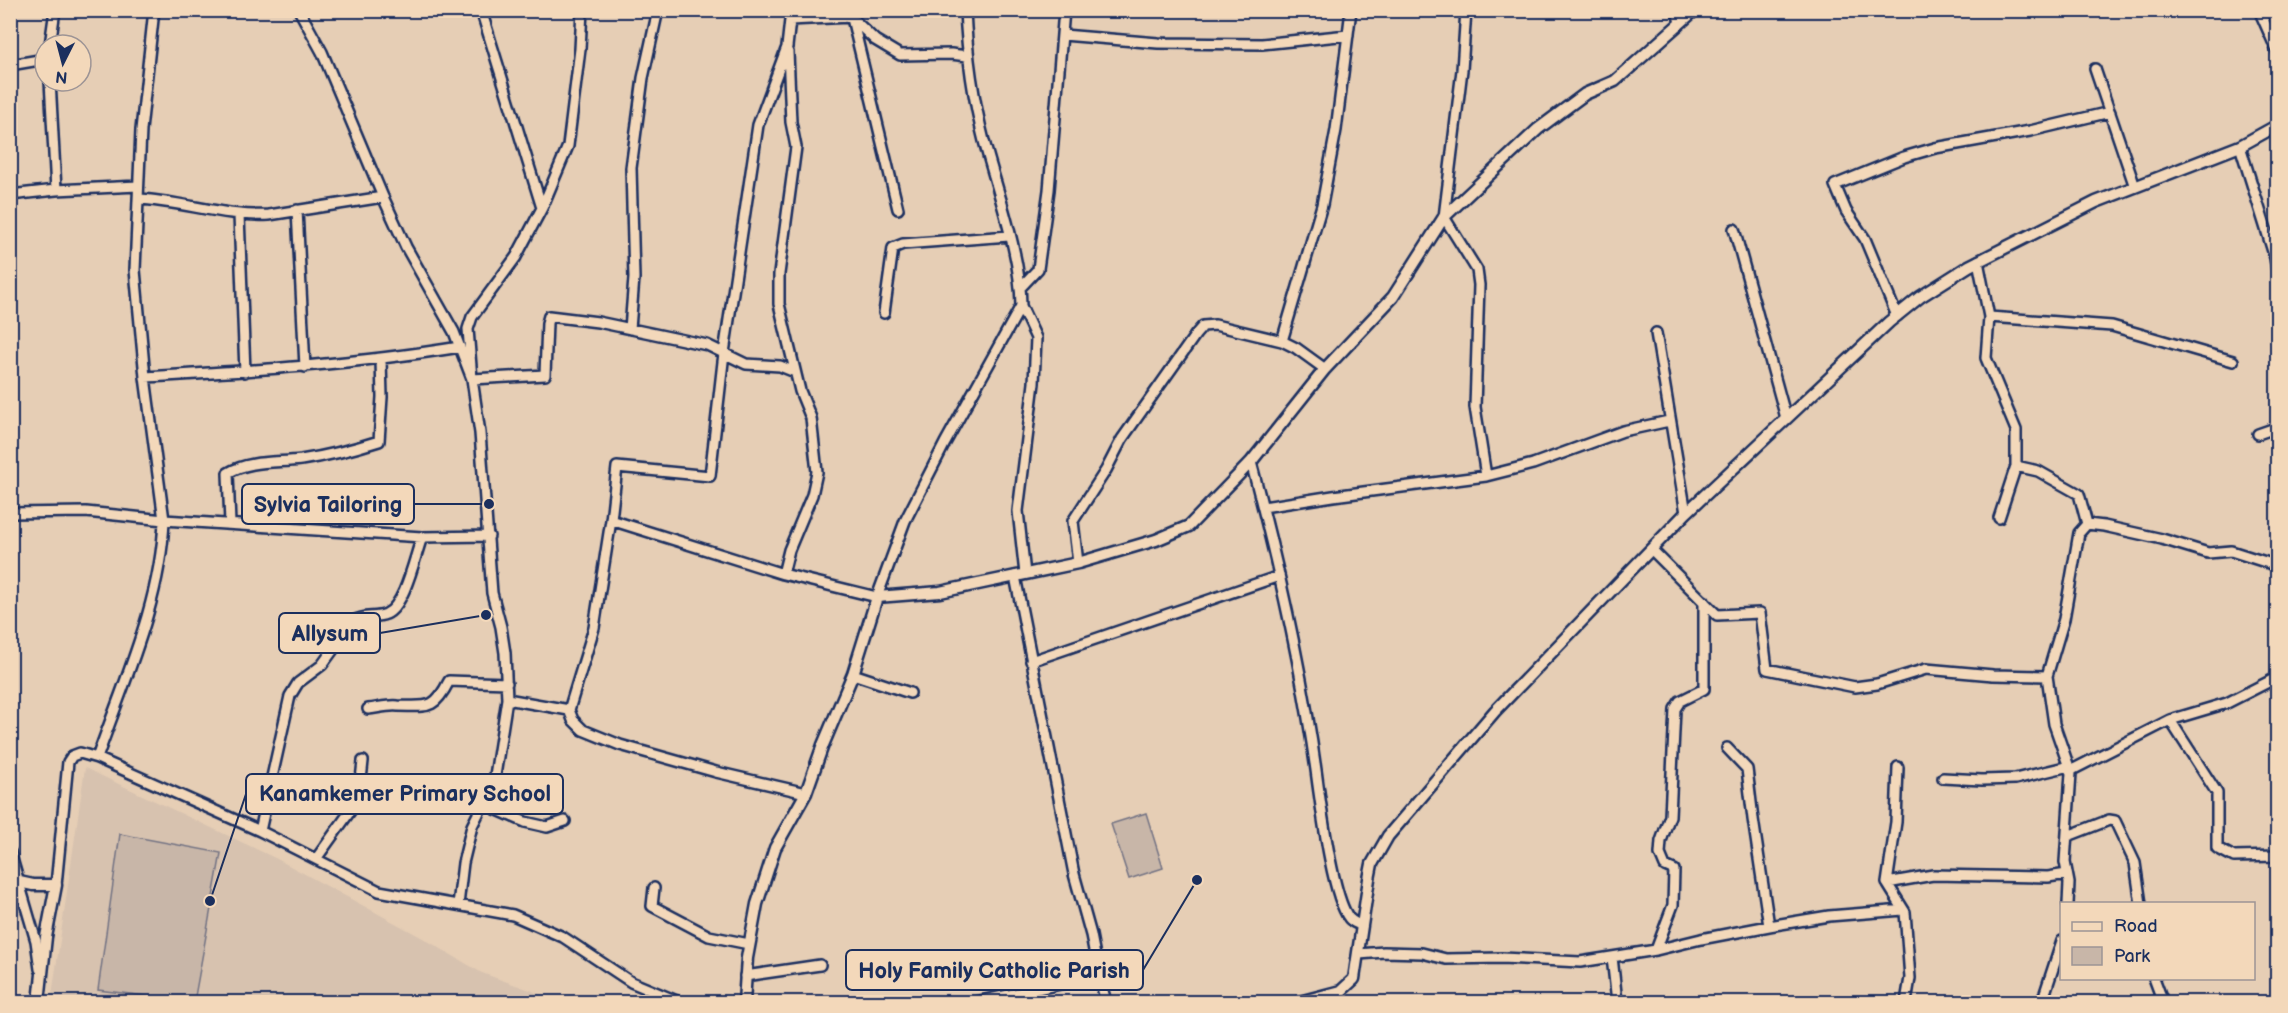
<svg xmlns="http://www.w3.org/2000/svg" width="2288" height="1013" viewBox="0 0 2288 1013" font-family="'Balsamiq Sans',sans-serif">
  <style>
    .built { fill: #d7c2af }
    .green { fill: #c8b6a8; stroke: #727283; stroke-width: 1.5 }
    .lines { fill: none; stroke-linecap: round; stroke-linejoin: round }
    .minor-casing { stroke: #1b2f5e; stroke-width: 14 }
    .tertiary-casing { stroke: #1b2f5e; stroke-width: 15 }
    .minor { stroke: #f3d8ba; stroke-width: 9 }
    .tertiary { stroke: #f3d8ba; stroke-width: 10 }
    .leader { fill: none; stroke: #1b2f5e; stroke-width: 2 }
    .callout-dot { fill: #1b2f5e; stroke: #f3d8ba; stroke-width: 2 }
    .callout { fill: #f3d8ba; stroke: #1b2f5e; stroke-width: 2 }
    .callout-label { font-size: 22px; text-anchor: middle; font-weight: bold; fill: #1b2f5e }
  </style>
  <rect width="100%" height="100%" fill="#e6ceb5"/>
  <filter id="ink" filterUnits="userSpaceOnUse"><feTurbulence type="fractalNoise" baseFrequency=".0167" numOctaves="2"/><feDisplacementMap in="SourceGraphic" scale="12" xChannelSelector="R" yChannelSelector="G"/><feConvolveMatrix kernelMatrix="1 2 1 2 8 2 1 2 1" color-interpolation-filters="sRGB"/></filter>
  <g filter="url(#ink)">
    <!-- built -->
    <path class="built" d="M85 768 277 859 421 937 482 973 530 990 557 1002H51Z"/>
    <!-- green -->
    <path class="green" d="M1146 813 1163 868 1129 879 1111 824Z
      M120 834 221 853 194 1002 98 990Z"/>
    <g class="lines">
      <defs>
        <path id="minor" d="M299 10 322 52 383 197 406 247 454 332 472 379 480 433 492 593 501 627 505 653 507 699 569 710 573 720 583 730 620 745 716 772 806 793
          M481 10 542 208
          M582 10 580 49 568 146 542 208 516 257 472 317 468 329 472 379 545 375 547 323 549 316 598 322 707 345 746 364 780 366 795 372
          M850 10 898 209
          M1466 10 1462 70 1444 217 1477 270 1479 285 1475 407 1486 476
          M1677 10 1680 23
          M2259 10 2278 53
          M1063 35 1158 43 1262 44 1348 35
          M50 45 55 10
          M10 65 45 59
          M2095 69 2135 187
          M2240 146 2275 258 2278 276
          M56 190 138 186
          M10 195 56 190 50 81
          M138 199C182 201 224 217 269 215L383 197
          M297 210 305 367
          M239 215 245 372
          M1734 229 1786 418
          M1978 261 1989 317 2112 326 2233 361
          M1021 287 1038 269 1049 190 1064 10
          M1021 306 1036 338 1034 383 1018 511 1025 574
          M884 313 893 248 903 244 1009 236
          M1897 316 1865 239 1846 211 1835 185 1904 157 1935 148 2030 131 2110 112
          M1989 317 1986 358 2016 430V466
          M630 329 634 278 631 168 643 78 658 10
          M1656 333 1686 513
          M1325 369 1296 348 1282 341 1322 205 1336 130 1351 10
          M145 377C251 371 355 364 460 347
          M2258 434 2278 427
          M1251 462C1279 568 1304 676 1318 785 1322 813 1333 898 1349 918 1352 922 1356 923 1360 925
          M1263 507 1333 496 1486 476 1533 464 1623 431 1669 421
          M10 513 86 512 164 520 422 537 489 536
          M1999 518 2016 466 2038 471 2079 494 2087 524
          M611 520 617 467 710 476 724 353 758 125 787 47 790 20 851 17 875 40 900 55 951 54 967 56
          M230 524 228 473C249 460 277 463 301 460 327 456 354 449 379 441L382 397 381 360
          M1651 549 1717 615 1760 613 1767 669 1855 687 1877 684 1926 669 1993 675 2047 676
          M1078 563 1073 521 1106 470 1122 439 1196 334 1203 326 1215 325 1282 341
          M783 574 789 550 812 495 817 472 811 418 800 391 779 304V274L796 147 791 122 788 52
          M1015 576 1074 874 1091 935 1099 976
          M1031 661 1279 576
          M853 674 910 693
          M368 709C378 708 388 705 398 706 427 706 434 711 449 681L507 683
          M569 710 594 628 611 520 783 574 877 597 905 521 945 443 1021 306C1021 256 997 190 984 141 973 98 967 55 965 10
          M2170 720 2227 703 2278 677
          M1727 748 1747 769 1753 819 1769 926
          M97 758C124 681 161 602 164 520L145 377 135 270 141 130 154 10
          M1898 767 1896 822 1887 883 1905 912 1910 978 1906 1002
          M2070 771 2170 720 2217 793V848L2234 857 2278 856
          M1943 778 1982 780 2015 779 2069 766
          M484 804 525 822 547 827 565 821
          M260 831 290 696 298 683 322 665 354 621C364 614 375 619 386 614 405 606 415 556 422 537
          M2068 836 2109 820 2115 821 2135 863 2141 904
          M10 852 36 941 40 969
          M316 859 359 799 363 761
          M1887 883 1933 875 2048 877 2067 874
          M56 885 68 762 72 756 80 753 97 758 260 831 379 891 513 915 563 937 631 982 679 1002
          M654 888 652 906 709 936 749 944
          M2068 904 2069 883 2065 862 2071 773 2054 724 2047 676 2064 619 2079 533 2087 524 2104 526 2162 539 2208 553 2231 551 2278 566
          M458 905 463 863 472 826 494 782 507 699
          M1656 950 1673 905 1674 870 1665 866 1660 854 1661 841 1670 816 1675 709 1680 701 1704 689V601
          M1359 954 1384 952 1422 953 1446 959 1502 958 1580 962 1656 950 1701 939 1769 926 1829 916 1903 910
          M1612 957 1617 1002
          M745 976 820 965
          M2154 978 2163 1002
          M975 1002 1099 976 1106 1002
          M2042 1002 2062 941"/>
        <path id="tertiary" d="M10 880 33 885H56L46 937 39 1002
          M744 1002 747 958 757 904 775 848 806 793 823 745 853 674 877 597 940 592 1078 563 1156 540 1189 526 1251 462 1325 369 1393 297 1444 217 1538 129 1585 94 1615 81 1695 10
          M1299 1002 1341 991 1354 979 1369 879 1372 864 1388 836 1495 711 1686 513 1889 322 1920 297 1969 266 2096 202 2240 146 2278 125"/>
      </defs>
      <!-- minor casing -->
      <use href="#minor" class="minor-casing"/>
      <!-- tertiary casing -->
      <use href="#tertiary" class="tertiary-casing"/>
      <!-- minor -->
      <use href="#minor" class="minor"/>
      <!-- tertiary -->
      <use href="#tertiary" class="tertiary"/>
    </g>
  </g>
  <!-- callouts -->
  <path class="leader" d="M489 504L414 504M486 615L380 633M210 901L246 794M1197 880L1143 970"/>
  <g class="callout-dot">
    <circle cx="489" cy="504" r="6"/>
    <circle cx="486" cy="615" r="6"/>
    <circle cx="210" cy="901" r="6"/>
    <circle cx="1197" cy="880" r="6"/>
  </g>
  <g class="callout">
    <rect x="242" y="484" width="172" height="40" rx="6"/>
    <rect x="279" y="613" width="101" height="40" rx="6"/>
    <rect x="246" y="774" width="317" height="40" rx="6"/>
    <rect x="846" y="950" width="297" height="40" rx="6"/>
  </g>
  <g class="callout-label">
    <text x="328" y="512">Sylvia Tailoring</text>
    <text x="330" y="641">Allysum</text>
    <text x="405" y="801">Kanamkemer Primary School</text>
    <text x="994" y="978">Holy Family Catholic Parish</text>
  </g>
  <!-- margin -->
  <rect width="2288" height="1013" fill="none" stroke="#f3d8ba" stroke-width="36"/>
  <rect x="18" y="18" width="2252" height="977" fill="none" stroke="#1b2f5e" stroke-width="2" filter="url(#ink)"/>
  <!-- legend -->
  <rect x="2060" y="902" width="195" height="78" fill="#f3d8ba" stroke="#9d9495" stroke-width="1.5"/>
  <rect x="2072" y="922" width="30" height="9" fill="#f3d8ba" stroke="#9d9495" stroke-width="1.5"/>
  <text x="2114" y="932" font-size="18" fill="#1b2f5e">Road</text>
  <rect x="2072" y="947" width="30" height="18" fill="#c8b6a8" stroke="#9d9495" stroke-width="1.5"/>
  <text x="2114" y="962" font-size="18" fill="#1b2f5e">Park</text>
  <!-- north arrow -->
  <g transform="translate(63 63) rotate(186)"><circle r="28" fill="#f3d8ba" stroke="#9d9495" stroke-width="1.5"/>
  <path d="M0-4.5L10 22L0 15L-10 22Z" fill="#1b2f5e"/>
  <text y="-9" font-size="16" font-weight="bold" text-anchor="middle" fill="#1b2f5e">N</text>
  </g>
</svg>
